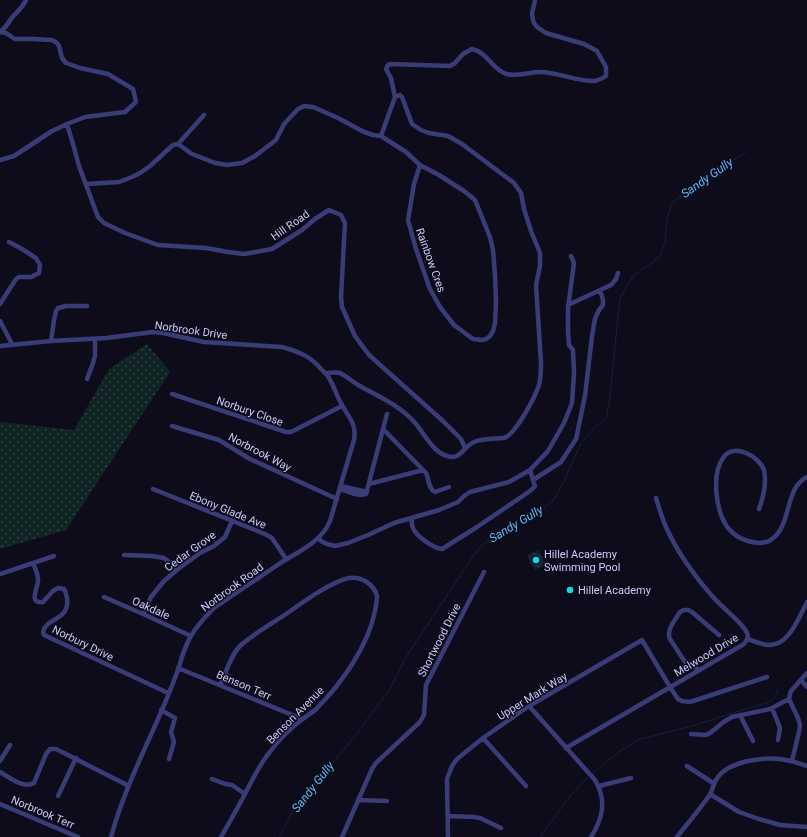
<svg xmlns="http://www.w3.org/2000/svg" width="807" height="837" viewBox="0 0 807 837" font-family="Roboto,sans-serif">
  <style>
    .grass { fill: url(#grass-dots) }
    .water { fill: url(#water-waves) }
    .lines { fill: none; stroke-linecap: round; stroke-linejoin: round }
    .stream { stroke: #0e243e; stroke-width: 1 }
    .street { stroke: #3a3c78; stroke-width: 4.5 }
    .poi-dot { fill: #0edee4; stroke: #0e0c1b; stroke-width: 1.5 }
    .labels { text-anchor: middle; stroke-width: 3; stroke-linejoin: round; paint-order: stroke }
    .street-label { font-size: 11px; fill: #cccafc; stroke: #0e0c1b }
    .poi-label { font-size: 11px; fill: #cccafc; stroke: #0e0c1b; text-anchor: start }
    .water-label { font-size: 12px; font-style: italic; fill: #5ebaf5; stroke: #0e0c1b }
  </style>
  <defs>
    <pattern id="grass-dots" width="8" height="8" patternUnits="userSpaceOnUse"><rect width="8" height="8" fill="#102523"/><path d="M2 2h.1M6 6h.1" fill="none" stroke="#324344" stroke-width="1.8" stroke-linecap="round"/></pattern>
    <pattern id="water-waves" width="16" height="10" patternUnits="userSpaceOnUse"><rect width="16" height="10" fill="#0e243e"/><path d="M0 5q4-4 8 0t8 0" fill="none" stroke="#30425b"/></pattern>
  </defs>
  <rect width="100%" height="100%" fill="#0e0c1b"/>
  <!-- grass -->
  <path class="grass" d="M147 344 170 372 66 530 0 549V422L74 430 109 369Z"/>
  <!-- water -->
  <path class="water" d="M538 550 546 564 535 570 527 556Z"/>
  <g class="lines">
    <!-- stream -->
    <path class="stream" d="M593 773 617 753 638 740 668 732 692 726 736 712 770 702 775 697 778 689
      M279 837 294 809 355 736 390 689 406 657 473 556 483 544 538 512 553 501 564 481 581 443 596 426 606 418 609 405 620 298 627 286 633 276 649 265 660 256 665 242 667 219 672 203 689 189 747 151
      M540 837 568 799 587 778"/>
    <!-- street -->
    <path class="street" d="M0 32 6 33 15 39H33L52 40 57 43 59 46 62 58 66 63 80 68 108 74 133 89 136 102 125 112 85 117 67 124 52 131 14 156 0 160
      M0 32C5 28 8 24 11 19 16 12 22 9 26 0
      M67 124 73 144 79 166 98 217 104 223 125 233 158 245 206 248 228 252 244 254 272 249 302 230 315 219 329 210 341 215 345 223 341 297 342 307 355 336 369 355 443 421 461 439 465 448
      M381 136 395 97
      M178 144 204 115
      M87 184 119 182 132 177 140 173 150 166 173 145 178 144 192 154 215 163 227 165 242 163 255 156 276 140 284 124 298 109 304 106 313 107 338 118 364 132 373 135 381 136 406 152 420 165 439 175 464 191 475 200 490 237 493 250 495 275 496 302 495 323 493 331 490 336 486 339 482 340 473 339 454 325 440 307 430 289 416 249 408 220 414 184 420 165
      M0 304 16 279 19 277H31L39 273 40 265 36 258 22 249 9 242
      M568 305 611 285 616 279 618 273
      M0 321 12 344
      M51 341 54 320 56 311 58 308 66 306H87
      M0 346 51 341 106 338 153 332 163 333 204 342 282 347C300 352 310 356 322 370 325 373 329 376 330 380 335 388 337 397 342 405 349 418 357 424 354 440L330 521C321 543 297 552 279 564 257 579 236 593 214 608 205 617 197 625 191 636 185 646 182 656 179 667 174 681 168 696 162 710 144 751 123 793 111 837
      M325 373C329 373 336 372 340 373 346 376 352 381 358 385 378 396 401 406 416 424 425 435 433 452 447 456 460 461 464 446 474 442 483 438 495 439 504 438 516 434 535 397 539 385 541 378 541 370 541 363L536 285 540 266V253L531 231 524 209 521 193 514 183 462 144 448 136 429 133 421 130 412 124 402 97 400 95 395 97 391 78 386 69 388 65 391 64 450 66 455 63 463 54 472 49C487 52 492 69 506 74 518 77 529 72 540 72 559 72 577 82 595 81 599 80 603 78 606 76V67L597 51 584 44 546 33 537 27 534 23 533 20 532 14 535 0
      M87 379 93 363 95 356V339
      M172 394 286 432H291L342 406
      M172 426 219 440 250 459 337 499
      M383 429 426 473C429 479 428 489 435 492L449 487
      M530 470 533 480 561 462 576 439 585 396 592 336 595 319 599 310 603 305V300L600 290
      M369 484 423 470
      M341 486 367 492
      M153 489 265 534 272 538 286 559
      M340 489C347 491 359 497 366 494L387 414
      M759 509C763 498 767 483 764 470 759 456 733 442 723 458 711 475 716 512 728 528 733 534 741 539 748 541 755 543 763 544 769 541 793 528 783 489 807 477
      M412 518C412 521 411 525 413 528 416 536 433 548 442 549L477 527 530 491 535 486 533 480
      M319 538 321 541 327 544 335 546 348 543 368 535 394 523 439 510 458 502 464 496 470 492 509 482 530 470 548 451 564 423 572 403 574 373 573 350 569 345 568 331V308L574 263 571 256
      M124 555 152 556 164 558 178 569
      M33 563C35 568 38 574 38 579 39 587 27 604 43 602L53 591 58 588 64 589C66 592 66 594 67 598 70 621 46 617 43 632L44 635 168 693
      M0 574 54 556
      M104 597 143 614 191 636
      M143 614 151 597 164 581 178 569 200 553 214 546 225 537 232 521
      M748 639C754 641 762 645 769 645 789 646 799 617 807 602
      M178 668 302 719
      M698 670 692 663 685 662 670 639C666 630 675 620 680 612 684 609 688 609 692 612L719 635
      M801 680 807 687
      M220 685C226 673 231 654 241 645 255 633 271 624 286 614 302 603 330 582 349 578 361 576 374 584 377 596 377 600 376 606 375 611 368 646 342 683 317 708 313 713 307 715 303 719 290 728 278 741 269 753 260 764 254 777 247 790 239 806 230 821 221 837
      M529 706 595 780C607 800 603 818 591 837
      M772 708 780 728 778 740
      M161 710 175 718 171 732 174 742 169 759
      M740 715 753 741
      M691 734 706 735 710 733 725 721 732 717 770 709 789 699
      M483 738 526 786
      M566 748 744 644C749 637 749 635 744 628 734 616 722 607 712 596 695 577 676 550 666 527 662 518 659 508 656 498
      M0 761 10 745
      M792 761 799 732 800 725 798 718 789 699 790 694 791 691 807 673
      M687 766 713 783
      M0 772C10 778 23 789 34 783L46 754 50 749H56L129 786
      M212 779 225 784 232 785 245 794
      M599 786 631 778
      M710 794 739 812 759 819 780 825 807 827
      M58 796 76 758
      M358 800 387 801
      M0 804 78 837
      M448 816 474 817 480 818 501 828
      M342 837 372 769 376 763 420 722 424 715 426 685 484 572
      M448 837 447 779 452 766 457 759 483 738 529 706 642 640 670 687 678 699 682 701 690 702 767 677
      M677 837C688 823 699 810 709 796 713 790 713 783 718 777 730 761 762 757 780 759 789 760 798 763 807 766"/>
  </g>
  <!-- markers -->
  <g class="poi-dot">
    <circle cx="536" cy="560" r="4"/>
    <circle cx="570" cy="590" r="4"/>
  </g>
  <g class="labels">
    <!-- street labels -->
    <g class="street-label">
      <text transform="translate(290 225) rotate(-35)" y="4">Hill Road</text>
      <text transform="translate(431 260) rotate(70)" y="4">Rainbow Cres</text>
      <text transform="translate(191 330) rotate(8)" y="4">Norbrook Drive</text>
      <text transform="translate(250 411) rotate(19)" y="4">Norbury Close</text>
      <text transform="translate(260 452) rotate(28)" y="4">Norbrook Way</text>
      <text transform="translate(228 510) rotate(22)" y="4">Ebony Glade Ave</text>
      <text transform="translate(190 551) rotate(-36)" y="4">Cedar Grove</text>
      <text transform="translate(232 587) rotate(-36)" y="4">Norbrook Road</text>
      <text transform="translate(151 608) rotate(24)" y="4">Oakdale</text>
      <text transform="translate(439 640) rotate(-63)" y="4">Shortwood Drive</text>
      <text transform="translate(83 643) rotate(26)" y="4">Norbury Drive</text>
      <text transform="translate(706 655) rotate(-31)" y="4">Melwood Drive</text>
      <text transform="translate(244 685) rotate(23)" y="4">Benson Terr</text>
      <text transform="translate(532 696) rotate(-32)" y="4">Upper Mark Way</text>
      <text transform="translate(295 715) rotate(-45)" y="4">Benson Avenue</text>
      <text transform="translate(43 812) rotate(23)" y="4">Norbrook Terr</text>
    </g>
    <!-- poi labels -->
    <g class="poi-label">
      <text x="544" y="558">Hillel Academy<tspan x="544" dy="13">Swimming Pool</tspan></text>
      <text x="578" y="594">Hillel Academy</text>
    </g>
    <!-- water labels -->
    <g class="water-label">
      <text transform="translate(707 178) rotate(-35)" y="4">Sandy Gully</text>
      <text transform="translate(516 524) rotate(-31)" y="4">Sandy Gully</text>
      <text transform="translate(313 787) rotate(-52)" y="4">Sandy Gully</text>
    </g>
  </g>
</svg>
